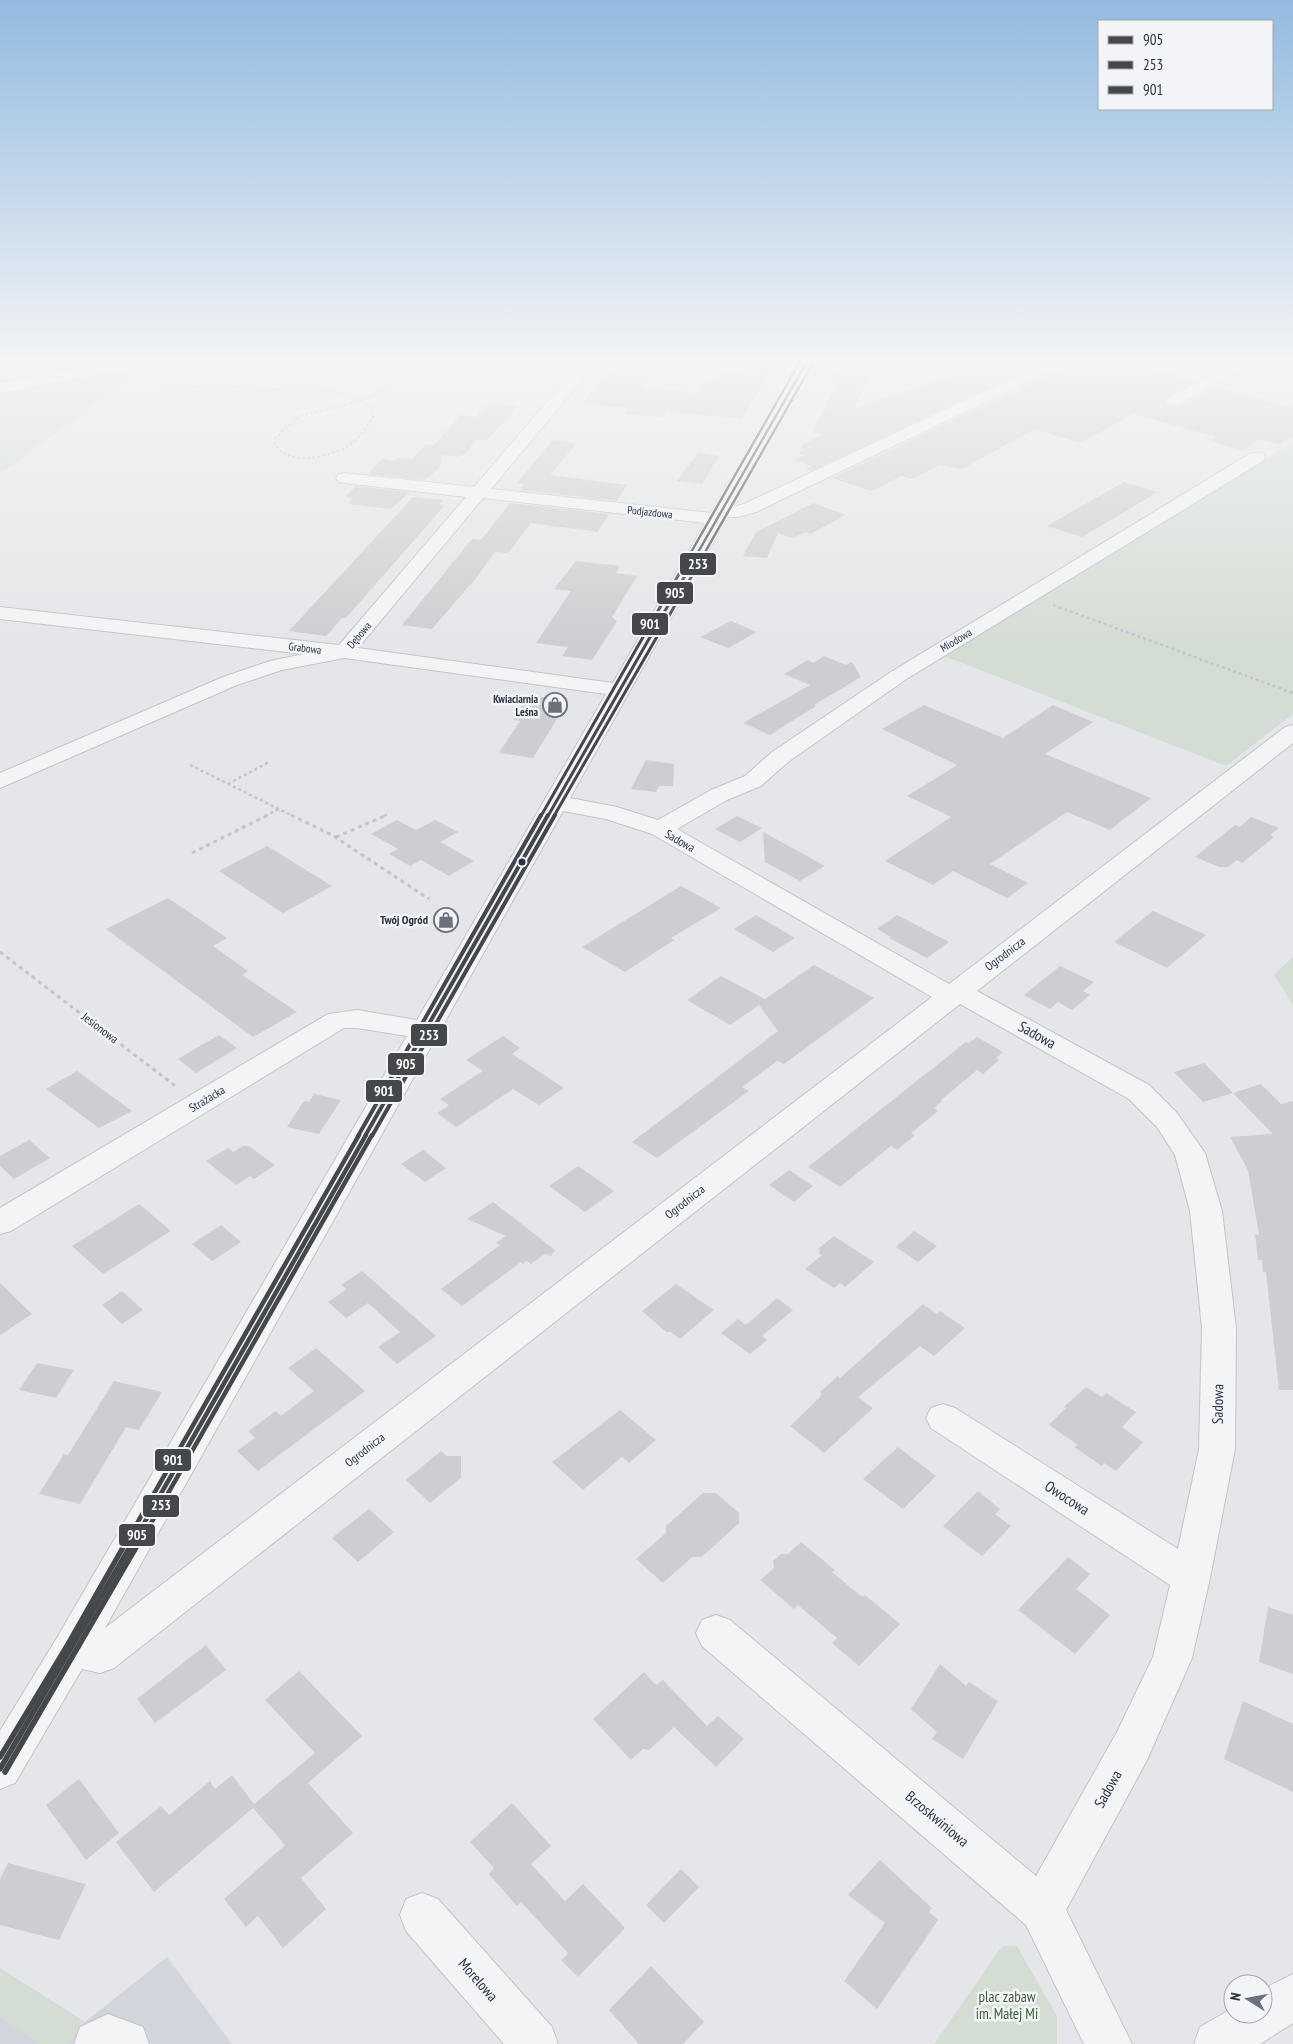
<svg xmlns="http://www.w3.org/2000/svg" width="1293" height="2044" viewBox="0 0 1293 2044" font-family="'PT Sans Narrow',sans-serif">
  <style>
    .built { fill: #d2d6dc }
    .green { fill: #d4ddd4 }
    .building { fill: #ccced1 }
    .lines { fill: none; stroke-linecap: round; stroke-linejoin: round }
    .minor-casing { stroke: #c2c4c7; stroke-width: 2 }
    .path-far2 { stroke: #c3c4c9; stroke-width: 2; stroke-dasharray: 2.5 2.5; stroke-linecap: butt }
    .path-far1 { stroke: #c3c4c9; stroke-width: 2.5; stroke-dasharray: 3 3; stroke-linecap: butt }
    .path { stroke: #c3c4c9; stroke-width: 3; stroke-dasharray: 4 4; stroke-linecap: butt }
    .minor { fill: #f3f4f6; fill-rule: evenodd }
    .bus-1-far4-casing { stroke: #f2f4f8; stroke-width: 5 }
    .bus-1-far3-casing { stroke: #f2f4f8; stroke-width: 6 }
    .bus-1-far2-casing { stroke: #f2f4f8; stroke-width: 8 }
    .bus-1-far1-casing { stroke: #f2f4f8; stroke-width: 8 }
    .bus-1-casing { stroke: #f2f4f8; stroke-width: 9 }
    .bus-2-far4-casing { stroke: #f2f4f8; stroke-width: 5 }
    .bus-2-far3-casing { stroke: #f2f4f8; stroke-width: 6 }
    .bus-2-far2-casing { stroke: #f2f4f8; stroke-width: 8 }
    .bus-2-far1-casing { stroke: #f2f4f8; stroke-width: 8 }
    .bus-2-casing { stroke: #f2f4f8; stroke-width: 9 }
    .bus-3-far4-casing { stroke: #f2f4f8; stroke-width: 5 }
    .bus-3-far3-casing { stroke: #f2f4f8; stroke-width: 6 }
    .bus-3-far2-casing { stroke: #f2f4f8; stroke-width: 8 }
    .bus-3-far1-casing { stroke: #f2f4f8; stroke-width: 8 }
    .bus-3-casing { stroke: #f2f4f8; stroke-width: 9 }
    .bus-1-far4 { stroke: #45484a; stroke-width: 2.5 }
    .bus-1-far3 { stroke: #45484a; stroke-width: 3 }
    .bus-1-far2 { stroke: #45484a; stroke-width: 4 }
    .bus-1-far1 { stroke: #45484a; stroke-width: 4.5 }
    .bus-1 { stroke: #45484a; stroke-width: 5.5 }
    .bus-2-far4 { stroke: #45484a; stroke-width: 2.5 }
    .bus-2-far3 { stroke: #45484a; stroke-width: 3 }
    .bus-2-far2 { stroke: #45484a; stroke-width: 4 }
    .bus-2-far1 { stroke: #45484a; stroke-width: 4.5 }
    .bus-2 { stroke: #45484a; stroke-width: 5.5 }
    .bus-3-far4 { stroke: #45484a; stroke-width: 2.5 }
    .bus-3-far3 { stroke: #45484a; stroke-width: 3 }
    .bus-3-far2 { stroke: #45484a; stroke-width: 4 }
    .bus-3-far1 { stroke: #45484a; stroke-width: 4.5 }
    .bus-3 { stroke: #45484a; stroke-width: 5.5 }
    .bus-dot { fill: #2a3343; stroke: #f2f4f8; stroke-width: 2 }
    .labels { text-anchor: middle; stroke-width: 5; stroke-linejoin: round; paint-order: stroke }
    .far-street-label { font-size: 11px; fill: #2a3343; stroke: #f2f4f8 }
    .far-poi-label { font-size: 11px; font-weight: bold; fill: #2a3343; stroke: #f2f4f8; text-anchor: end }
    .street-label { font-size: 12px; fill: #2a3343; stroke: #f2f4f8 }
    .poi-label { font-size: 12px; font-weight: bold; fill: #2a3343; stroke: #f2f4f8; text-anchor: end }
    .near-street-label { font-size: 15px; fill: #2a3343; stroke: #f2f4f8 }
    .near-park-label { font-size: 15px; fill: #3e5f37; stroke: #f2f4f8 }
    .line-badge { stroke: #f2f4f8; stroke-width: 2 }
    .badge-label { font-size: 14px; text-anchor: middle; font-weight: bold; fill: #fff }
  </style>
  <rect width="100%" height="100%" fill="#e4e6e9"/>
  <!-- built -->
  <path class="built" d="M167 1957 232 2044H0V1968L85 2022Z"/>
  <!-- green -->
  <path class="green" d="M0 358H151L0 385Z
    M148 365 0 474V392Z
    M1293 442V714L1226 766 942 655Z
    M1293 957V1005L1274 975Z
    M1002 1946H1017L1057 2016V2044H934Z
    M0 1968 85 2023 67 2044H41L0 2018Z"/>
  <!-- building -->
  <path class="building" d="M619 358H665L642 387 697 393 705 381 711 382 722 368 739 370 745 360 776 362 742 419 667 411 663 417 625 414 629 408 582 403Z
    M843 358H878L854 408 958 373 924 363 925 358H1051L811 471 806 469 812 466 794 460 805 455 798 453 806 449 801 447 804 446 802 445 824 434 813 431 839 381H831Z
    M1075 358H1116L1184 376 1182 378 1195 382 1167 396 1164 402 1168 406H1181L1215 387 1293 408V436L1279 444 1260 439 1242 450 1210 441 1216 437 1133 414 1080 443 1034 429 962 469 940 465 912 479 901 476 872 491 832 478 1072 363Z
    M490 403 519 406 487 440H476L466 453 458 457 442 455 440 467 425 480 368 474 382 459 395 461 398 458 412 459 426 444 434 445 461 415 476 417Z
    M553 440 577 443 550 475 627 485 617 501 520 490 525 484 517 483Z
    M698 453 719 456 702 484 677 481Z
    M1124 482 1158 492 1082 537 1047 526Z
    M356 486 410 492 391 509 348 504 353 498 345 497Z
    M413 497 443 500 439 504 445 505 346 618H342L326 636 289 631Z
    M510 503 609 514 598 532 531 523 508 553 495 552 476 578 432 629 402 625 472 539 481 540Z
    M813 503 846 515 810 534 806 532 797 536 789 537 778 533 767 558 743 556 756 532Z
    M576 561 620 566 616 573 637 576 612 617 617 621 592 660 562 656 568 647 536 643 571 591 554 589Z
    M731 621 757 632 728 648 700 637Z
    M824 656 846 665 852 662 861 677 814 705 816 706 770 735 743 723 810 685 784 674 808 660 813 663Z
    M529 695 568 701 533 758 499 753 520 721 513 720Z
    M924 705 1003 738 1053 705 1093 722 1045 754 1151 798 1110 830 1067 812 990 864 1028 883 1007 898 953 871 933 885 885 861 951 817 907 796 957 765 882 729Z
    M646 760 674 764 673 786H659L656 792 631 789Z
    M737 816 762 828 740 842 715 829Z
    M1251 817 1279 828 1270 835 1274 837 1242 863 1237 860 1228 867H1219L1195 857 1235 825 1240 827Z
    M397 820 416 830 435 820 458 832 440 842 474 861 449 876 421 860 410 866 389 854 398 849 371 834Z
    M763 832 825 866 800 881 765 862Z
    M267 846 332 886 283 913 219 871Z
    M681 886 721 908 671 938 674 940 625 972 582 947Z
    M168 898 227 938 213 946 248 971 242 975 297 1012 253 1037 106 929Z
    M1153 911 1206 935 1167 968 1114 942Z
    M756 915 795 938 773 952 734 929Z
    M897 915 920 927 949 942 927 958 889 938 891 937 877 929Z
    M814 965 874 998 784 1064 777 1061 742 1087 749 1091 657 1158 632 1142 778 1031 759 1005 730 1025 687 1000 721 976 765 999Z
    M1060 966 1094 982 1083 991 1090 995 1072 1010 1058 1002 1050 1009 1024 995Z
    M219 1035 237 1048 196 1073 178 1059Z
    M503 1036 520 1048 512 1054 564 1088 539 1105 513 1089 456 1127 437 1113 449 1105 440 1099 483 1071 466 1060Z
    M977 1037 1003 1052 996 1058 999 1060 983 1074 977 1070 941 1100 942 1101 934 1108 938 1111 911 1133 915 1135 897 1150 891 1146 840 1187 808 1167 966 1042 969 1043Z
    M1204 1063 1233 1093 1203 1102 1174 1072Z
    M77 1071 132 1111 99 1128 46 1089Z
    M1261 1084 1281 1104 1293 1101V1390H1279L1266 1272H1263L1262 1260H1258L1255 1234 1259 1235 1248 1170 1230 1137 1273 1134 1233 1093Z
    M314 1094 341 1100 319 1134 287 1127 304 1101 309 1102Z
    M29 1140 50 1158 14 1179 0 1166V1156Z
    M243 1146H249L275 1165 254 1179 250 1176 236 1185 206 1161 228 1148 233 1152Z
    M423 1150 446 1168 425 1182 401 1164Z
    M578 1166 614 1191 585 1212 549 1186Z
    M789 1170 813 1186 794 1202 769 1185Z
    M493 1202 555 1250 551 1256 545 1254 531 1264 527 1261 523 1264 521 1262 462 1306 441 1289 500 1245 496 1243 506 1236 467 1219Z
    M139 1204 171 1231 103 1274 72 1246Z
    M221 1225 241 1242 212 1261 192 1244Z
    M914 1231 937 1246 918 1262 896 1247Z
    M834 1236 874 1262 845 1287 840 1283 834 1288 805 1269 822 1255 818 1253 821 1251 818 1249Z
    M362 1271 436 1336 397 1364 378 1347 400 1332 368 1303 346 1318 328 1302 347 1289 341 1285Z
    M0 1283 32 1314 0 1335Z
    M676 1284 714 1310 680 1339 671 1332H666L642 1311Z
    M122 1291 143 1310 122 1324 102 1305Z
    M777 1298 793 1310 762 1336 767 1340 750 1354 721 1333 738 1319 746 1325Z
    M923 1304 937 1314 940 1311 965 1328 934 1356 920 1346 858 1397 873 1408 824 1453 790 1426 819 1398 822 1393 820 1392 838 1376 840 1378Z
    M316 1348 365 1391 258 1471 237 1451 255 1438 248 1431 276 1411 281 1416 314 1391 288 1368Z
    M37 1363 74 1370 56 1398 19 1390Z
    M114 1381 162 1392 139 1430 126 1427 80 1504 39 1494 64 1454 68 1455Z
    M1086 1387 1102 1397 1106 1393 1136 1412 1122 1427 1143 1442 1116 1471 1104 1463 1102 1466 1074 1447 1078 1445 1049 1425 1066 1408 1064 1407Z
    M620 1410 656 1440 629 1463 622 1457 583 1490 552 1462Z
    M898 1447 936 1476 903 1509 863 1479Z
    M441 1451 447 1456H461V1478L430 1503 406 1480Z
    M978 1491 1000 1509 995 1514 1011 1526 982 1556 943 1526Z
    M703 1493H716L739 1513V1523L702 1557H692L663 1583 636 1559 666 1533V1526Z
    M369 1509 394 1532 358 1562 332 1538Z
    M801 1542 835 1570 832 1572 862 1597 865 1595 900 1624 859 1666 832 1643 837 1638 798 1605 794 1609 760 1580 774 1568 773 1561 781 1554H788Z
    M1068 1557 1090 1574 1076 1589 1110 1615 1075 1654 1018 1610Z
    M1268 1607 1293 1615V1674L1259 1662Z
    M206 1645 226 1670 155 1723 137 1699Z
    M940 1664 966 1686 969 1682 998 1701 963 1759 932 1739 937 1732 911 1709Z
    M299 1671 362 1736 308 1783 353 1833 301 1878 326 1909 283 1948 258 1916 246 1927 224 1899 285 1845 253 1808 154 1892 116 1842 161 1806 169 1815 210 1781 215 1789 232 1775 254 1804 315 1753 265 1700Z
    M644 1672 656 1685 663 1680 707 1726 718 1716 744 1739 716 1767 674 1727 649 1750 643 1749 631 1760 593 1719Z
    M1243 1701 1293 1724V1792L1224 1759Z
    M79 1779 119 1833 86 1860 46 1805Z
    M512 1803 551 1846 531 1864 565 1901 583 1884 625 1928 578 1977 561 1960 568 1953 521 1902 517 1906 489 1874 494 1868 470 1842Z
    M880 1860 932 1908 929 1912 938 1920 877 2009 844 1981 885 1923 848 1895Z
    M8 1863 86 1884 59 1940 0 1925V1879Z
    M681 1869 699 1887 664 1923 646 1905Z
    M651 1966 704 2022 683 2044H639L609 2010Z"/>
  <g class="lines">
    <defs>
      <path id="minor" d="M140 358H170L168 361 163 362 0 393V383Z
        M585 358H600L491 489 711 513 802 358H816L733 507 744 504 1055 358H1073L1071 361 756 512 738 517H727L570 798 617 807 658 820 711 790 745 776 772 752 891 672 1251 453H1263L1265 457 1263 461 905 680 788 762 761 786 727 800 677 829 949 984 1285 727 1293 725V743L977 991 1149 1085 1177 1113 1205 1153 1222 1211 1236 1328 1235 1449 1210 1578 1192 1658 1147 1760 1066 1910 1132 2044H1084L1026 1925 702 1646 696 1633 702 1620 716 1615 730 1620 1036 1876 1117 1732 1153 1657 1170 1585 931 1428 926 1418 931 1408 943 1404 955 1408 1178 1549 1199 1449 1202 1328 1190 1211 1175 1155 1157 1127 1129 1099 960 1004 114 1668 100 1673 82 1669 15 1783 0 1789V1731L58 1636 407 1036 357 1028H344L11 1231 0 1234V1208L328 1014 357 1010 417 1020 606 694 344 658 282 670 237 685 0 788V773L223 677 270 661 304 654 0 619V607L339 645 466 497 345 483 339 482 336 478 339 474 345 473 474 487ZM483 498 705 523 613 683 358 648ZM563 811 606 819 652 834 932 997 105 1628Z
        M1244 358H1262L1260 361 1180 404H1168L1166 401 1168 398Z
        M422 1893 438 1899 552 2027 558 2044H504L406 1931 400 1915 406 1899Z
        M1293 1974V2023L1260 2044H1194L1200 2027 1233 2008V2014H1263V1989Z
        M108 2014 143 2027 149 2044H74L80 2027Z"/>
    </defs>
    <!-- minor casing -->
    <use href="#minor" class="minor-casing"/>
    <!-- path-far2 -->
    <path class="path-far2" d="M271 358 169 375 160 379V382L176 388 221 385 262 390 307 387 334 391 362 401 388 387 393 380 386 371 378 368 325 358
      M748 358 785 361
      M362 401 370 406 374 414C368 427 359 439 346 447 328 458 280 468 274 439L300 416Z"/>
    <!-- path-far1 -->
    <path class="path-far1" d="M1053 605 1293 693
      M190 765 293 816
      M228 784 269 762
      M265 816 279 809
      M384 816 388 814"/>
    <!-- path -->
    <path class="path" d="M291 815 332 835 429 899
      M336 837 387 815
      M192 853 268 815
      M0 952 178 1088"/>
    <!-- minor -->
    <use href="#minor" class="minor"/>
    <defs>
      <path id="bus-1-far4" d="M693 561 809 358"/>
      <path id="bus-1-far3" d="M548 816 694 560"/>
      <path id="bus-1-far2" d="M365 1136 548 815"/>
      <path id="bus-1-far1" d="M135 1539 366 1135"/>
      <path id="bus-1" d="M0 1769 136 1537"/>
      <path id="bus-2-far4" d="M700 561 814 361"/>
      <path id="bus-2-far3" d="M554 816 701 560"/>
      <path id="bus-2-far2" d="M372 1136 555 815"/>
      <path id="bus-2-far1" d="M142 1539 372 1135"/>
      <path id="bus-2" d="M5 1772 142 1537"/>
      <path id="bus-3-far4" d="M686 561 802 358"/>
      <path id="bus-3-far3" d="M541 816 687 560"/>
      <path id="bus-3-far2" d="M358 1136 541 815"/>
      <path id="bus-3-far1" d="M128 1539 359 1135"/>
      <path id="bus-3" d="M0 1757 67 1646 129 1537"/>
    </defs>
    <!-- bus-1-far4 casing -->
    <use href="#bus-1-far4" class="bus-1-far4-casing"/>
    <!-- bus-1-far3 casing -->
    <use href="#bus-1-far3" class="bus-1-far3-casing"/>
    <!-- bus-1-far2 casing -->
    <use href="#bus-1-far2" class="bus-1-far2-casing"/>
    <!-- bus-1-far1 casing -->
    <use href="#bus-1-far1" class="bus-1-far1-casing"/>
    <!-- bus-1 casing -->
    <use href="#bus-1" class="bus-1-casing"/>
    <!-- bus-2-far4 casing -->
    <use href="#bus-2-far4" class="bus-2-far4-casing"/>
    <!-- bus-2-far3 casing -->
    <use href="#bus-2-far3" class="bus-2-far3-casing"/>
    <!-- bus-2-far2 casing -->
    <use href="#bus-2-far2" class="bus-2-far2-casing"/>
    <!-- bus-2-far1 casing -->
    <use href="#bus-2-far1" class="bus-2-far1-casing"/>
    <!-- bus-2 casing -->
    <use href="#bus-2" class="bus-2-casing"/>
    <!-- bus-3-far4 casing -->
    <use href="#bus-3-far4" class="bus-3-far4-casing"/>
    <!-- bus-3-far3 casing -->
    <use href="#bus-3-far3" class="bus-3-far3-casing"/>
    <!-- bus-3-far2 casing -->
    <use href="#bus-3-far2" class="bus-3-far2-casing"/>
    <!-- bus-3-far1 casing -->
    <use href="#bus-3-far1" class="bus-3-far1-casing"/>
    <!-- bus-3 casing -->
    <use href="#bus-3" class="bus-3-casing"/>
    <!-- bus-1-far4 -->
    <use href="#bus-1-far4" class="bus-1-far4"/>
    <!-- bus-1-far3 -->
    <use href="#bus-1-far3" class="bus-1-far3"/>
    <!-- bus-1-far2 -->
    <use href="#bus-1-far2" class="bus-1-far2"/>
    <!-- bus-1-far1 -->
    <use href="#bus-1-far1" class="bus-1-far1"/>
    <!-- bus-1 -->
    <use href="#bus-1" class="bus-1"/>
    <!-- bus-2-far4 -->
    <use href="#bus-2-far4" class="bus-2-far4"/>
    <!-- bus-2-far3 -->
    <use href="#bus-2-far3" class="bus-2-far3"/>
    <!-- bus-2-far2 -->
    <use href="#bus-2-far2" class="bus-2-far2"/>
    <!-- bus-2-far1 -->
    <use href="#bus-2-far1" class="bus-2-far1"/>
    <!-- bus-2 -->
    <use href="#bus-2" class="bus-2"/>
    <!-- bus-3-far4 -->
    <use href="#bus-3-far4" class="bus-3-far4"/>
    <!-- bus-3-far3 -->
    <use href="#bus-3-far3" class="bus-3-far3"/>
    <!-- bus-3-far2 -->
    <use href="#bus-3-far2" class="bus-3-far2"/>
    <!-- bus-3-far1 -->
    <use href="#bus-3-far1" class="bus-3-far1"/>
    <!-- bus-3 -->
    <use href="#bus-3" class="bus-3"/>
  </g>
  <!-- sky -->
  <linearGradient id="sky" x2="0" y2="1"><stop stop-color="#92bae0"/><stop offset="0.56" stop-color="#f3f4f5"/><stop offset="1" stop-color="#f3f4f5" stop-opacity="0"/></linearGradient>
  <rect width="1293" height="644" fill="url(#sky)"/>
  <!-- icons -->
  <defs>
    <symbol id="shop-ring" viewBox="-11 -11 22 22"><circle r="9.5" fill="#f2f4f8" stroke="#6b727d" stroke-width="1.5"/><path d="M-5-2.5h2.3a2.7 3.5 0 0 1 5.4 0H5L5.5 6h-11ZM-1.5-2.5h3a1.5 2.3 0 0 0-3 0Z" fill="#6b727d"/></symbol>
  </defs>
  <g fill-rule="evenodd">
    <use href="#shop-ring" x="541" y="691" width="28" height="28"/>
    <use href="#shop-ring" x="432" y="906" width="28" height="28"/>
  </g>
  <!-- markers -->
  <circle class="bus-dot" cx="522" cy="862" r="4.5"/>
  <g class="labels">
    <!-- far-street labels -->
    <g class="far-street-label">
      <text transform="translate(650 512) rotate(6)" y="4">Podjazdowa</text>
      <text transform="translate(359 635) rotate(-50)" y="4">Dębowa</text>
      <text transform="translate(956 640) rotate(-31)" y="4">Miodowa</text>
      <text transform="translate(305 648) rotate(7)" y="4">Grabowa</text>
    </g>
    <!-- far-poi labels -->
    <g class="far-poi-label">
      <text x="538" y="703">Kwiaciarnia<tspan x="538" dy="13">Leśna</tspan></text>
    </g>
    <!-- street labels -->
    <g class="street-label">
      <text transform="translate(680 841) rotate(30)" y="4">Sadowa</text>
      <text transform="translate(1005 954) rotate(-37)" y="4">Ogrodnicza</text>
      <text transform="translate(100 1028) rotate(37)" y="4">Jesionowa</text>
      <text transform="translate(207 1099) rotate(-31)" y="4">Strażacka</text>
      <text transform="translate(685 1202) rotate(-38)" y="4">Ogrodnicza</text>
      <text transform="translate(365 1450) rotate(-38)" y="4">Ogrodnicza</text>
    </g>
    <!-- poi labels -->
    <g class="poi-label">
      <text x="428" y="924">Twój Ogród</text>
    </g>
    <!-- near-street labels -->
    <g class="near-street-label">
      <text transform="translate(1037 1035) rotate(29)" y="5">Sadowa</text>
      <text transform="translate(1218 1404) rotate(-89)" y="5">Sadowa</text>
      <text transform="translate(1067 1498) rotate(33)" y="5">Owocowa</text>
      <text transform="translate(1108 1789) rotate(-61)" y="5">Sadowa</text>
      <text transform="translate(937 1819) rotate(40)" y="5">Brzoskwiniowa</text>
      <text transform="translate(478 1980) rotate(49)" y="5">Morelowa</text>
    </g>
    <!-- near-park labels -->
    <g class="near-park-label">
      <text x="1007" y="2002">plac zabaw<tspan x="1007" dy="17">im. Małej Mi</tspan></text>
    </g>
  </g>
  <g class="line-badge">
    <rect x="679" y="552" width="38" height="24" rx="5" fill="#45484a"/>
    <rect x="656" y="581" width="38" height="24" rx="5" fill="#45484a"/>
    <rect x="631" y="612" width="38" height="24" rx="5" fill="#45484a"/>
    <rect x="410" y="1023" width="38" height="24" rx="5" fill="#45484a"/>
    <rect x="387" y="1052" width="38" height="24" rx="5" fill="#45484a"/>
    <rect x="365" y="1079" width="38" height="24" rx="5" fill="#45484a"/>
    <rect x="154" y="1448" width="38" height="24" rx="5" fill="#45484a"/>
    <rect x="142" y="1494" width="38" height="24" rx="5" fill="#45484a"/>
    <rect x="118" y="1523" width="38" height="24" rx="5" fill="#45484a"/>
  </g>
  <g class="badge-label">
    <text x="698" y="569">253</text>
    <text x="675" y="598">905</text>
    <text x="650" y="629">901</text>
    <text x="429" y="1040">253</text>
    <text x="406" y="1069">905</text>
    <text x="384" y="1096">901</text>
    <text x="173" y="1465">901</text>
    <text x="161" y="1510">253</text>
    <text x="137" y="1540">905</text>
  </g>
  <!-- legend -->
  <rect x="1098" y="20" width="175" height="90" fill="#f2f4f8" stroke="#a2a7b0"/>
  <rect x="1108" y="36" width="25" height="8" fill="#45484a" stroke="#a2a7b0"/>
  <text x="1143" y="45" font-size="15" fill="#2a3343">905</text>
  <rect x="1108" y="61" width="25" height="8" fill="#45484a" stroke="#a2a7b0"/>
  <text x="1143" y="70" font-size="15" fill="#2a3343">253</text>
  <rect x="1108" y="86" width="25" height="8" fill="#45484a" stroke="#a2a7b0"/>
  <text x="1143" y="95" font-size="15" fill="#2a3343">901</text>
  <!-- north arrow -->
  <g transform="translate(1248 1999) rotate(281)"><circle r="24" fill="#f2f4f8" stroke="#a2a7b0"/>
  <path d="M0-4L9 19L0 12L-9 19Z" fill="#6b727d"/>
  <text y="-8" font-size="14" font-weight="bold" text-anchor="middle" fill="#2a3343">N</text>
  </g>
</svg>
